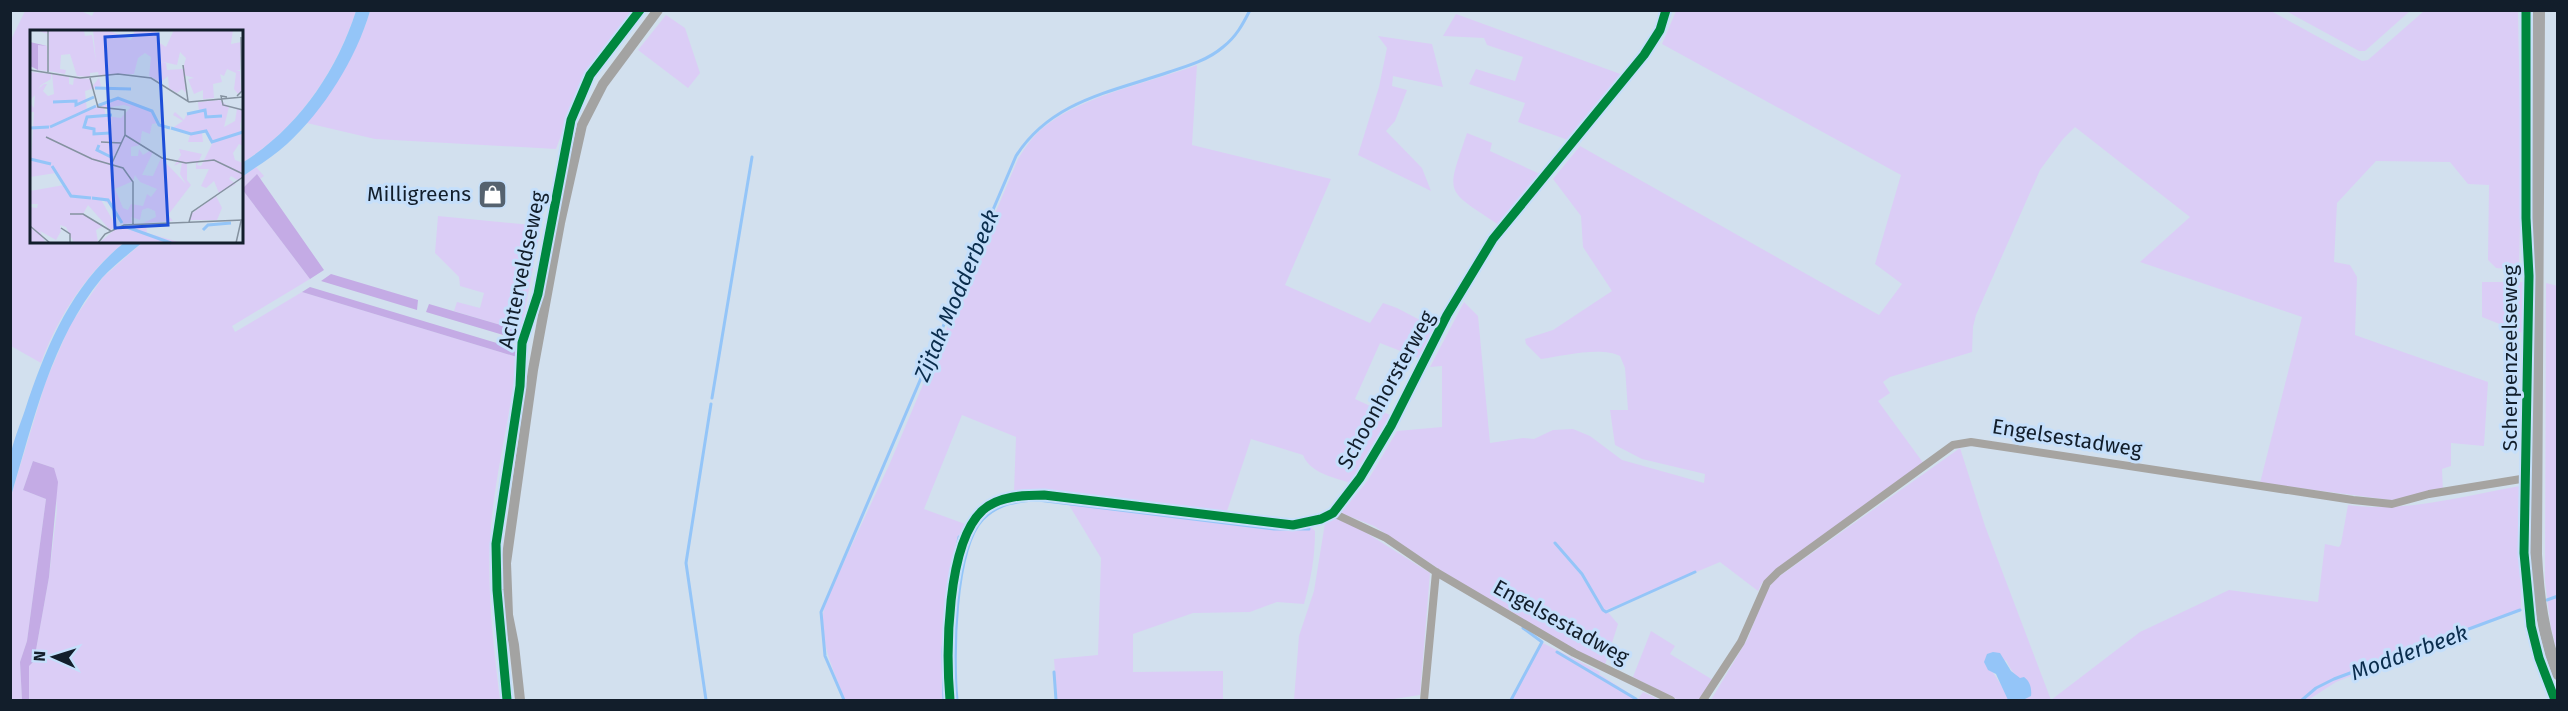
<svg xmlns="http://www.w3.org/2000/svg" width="2568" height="711" viewBox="0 0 2568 711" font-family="'Fira Sans',sans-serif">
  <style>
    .green { fill: #dbcdf6 }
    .forest { fill: #c4abe5 }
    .water { fill: #94c5f8 }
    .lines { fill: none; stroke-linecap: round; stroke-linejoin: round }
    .stream { stroke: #94c5f8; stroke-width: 3 }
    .street { stroke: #a6a4a1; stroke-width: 8 }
    .secondary { stroke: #a3a3a2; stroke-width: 10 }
    .primary { stroke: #a5a6a7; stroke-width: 12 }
    .cycleway-casing { stroke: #c5dffb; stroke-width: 13 }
    .cycleway { stroke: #00873e; stroke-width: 9 }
    .labels { text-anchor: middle; stroke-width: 6; stroke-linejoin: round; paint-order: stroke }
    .poi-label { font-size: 21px; fill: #121e2b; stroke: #c5dffb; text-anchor: end }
    .street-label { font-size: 21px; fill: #121e2b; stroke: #c5dffb }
    .water-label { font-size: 22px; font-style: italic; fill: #0a2d4d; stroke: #c5dffb }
    .inset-river { fill: none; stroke: #94c5f8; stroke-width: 3 }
    .inset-road { fill: none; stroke: #8592a0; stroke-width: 1.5 }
    .view { fill: #1d4ed8; fill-opacity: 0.15; stroke: #1d4ed8; stroke-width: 3 }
    .inset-edge { fill: none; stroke: #121e2b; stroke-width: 3 }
  </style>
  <rect width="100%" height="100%" fill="#d2e0ee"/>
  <!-- green -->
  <path class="green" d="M95 10 356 11C336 72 297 129 242 163V32H32V242H125C87 272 58 316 41 363L11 346 10 42 25 11H81L92 16Z
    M370 11H637L577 93 556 149 375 139 307 123C332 88 358 53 370 11Z
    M1676 11H2271L2362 61 2368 60 2424 11H2518L2521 168 2519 270 2496 268 2488 260 2489 185 2468 184 2450 162 2376 161 2337 203 2334 262 2350 265 2357 277 2355 335 2488 382 2484 446 2451 443V466L2442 469 2443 492 2391 500 2260 483 2302 317 2140 262 2190 217 2075 127 2063 139 2040 170 1976 315 1973 327 1972 352 1890 377 1883 382 1890 393 1878 401 1924 464 1775 571 1762 583 1758 591 1720 562 1606 610 1618 624 1605 665 1582 655 1445 573 1374 526 1341 513 1368 480 1397 431 1442 427V366L1430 367 1464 302 1478 316 1490 443 1523 438 1534 439 1553 430 1573 429 1590 436 1622 460 1704 483 1705 474 1642 459 1615 445 1610 410H1628L1625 368 1620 356C1601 346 1562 356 1541 359L1526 344 1525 339 1553 330 1612 291 1583 247 1581 216 1553 179 1580 146 1879 315 1902 284 1875 264 1901 175 1662 44Z
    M2286 11H2410L2365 51H2359Z
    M1456 14 1623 75 1568 140 1518 122 1525 103 1469 84 1476 69 1515 81 1523 57 1487 45 1484 38 1443 36Z
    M666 15 685 28 700 73 688 88 638 50Z
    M1378 36 1432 44 1443 87 1393 76 1392 86 1407 90 1395 121 1386 131 1422 168 1431 191 1358 155 1379 87 1387 48Z
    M1197 65 1192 145 1331 179 1285 285 1370 323 1383 303 1397 308 1437 329 1421 359 1380 343 1355 399 1390 415 1353 484C1334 477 1311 474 1303 455L1251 439 1227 511H1204L1036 492H1014L1016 437 962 415 924 509 965 524 966 527 953 572 947 700H845C835 674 820 643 823 614 824 607 828 599 830 592L890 463 1018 159C1026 146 1035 133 1048 124 1086 95 1151 82 1197 65Z
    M1467 133 1492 143 1490 151 1540 174 1499 225C1444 188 1446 196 1467 133Z
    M256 167 264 176 260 179 257 174 242 189 310 279 232 326 235 332 302 292 517 357C511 414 496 469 491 526 486 585 493 642 500 700H29V666L34 661 49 577 57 510 54 468 33 461 23 490 46 499 27 641 20 662 22 700H11V496L46 381 70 325 103 277 143 242H242V177Z
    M438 216 541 226 521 331 454 311 457 302 480 308 484 293 460 286 459 277 435 253Z
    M2482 282H2523L2522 333 2482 317Z
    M2546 283 2558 286 2557 651 2551 628 2545 581Z
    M1960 448 1985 526 2051 700H2023L2031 696C2023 683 2012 674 2006 660L1992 671 2005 691 2008 700H1711L1748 638 1764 596 1774 580Z
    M2520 486 2521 609 2336 682 2308 700H2051L2140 632 2229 590 2318 602 2325 544 2339 547 2341 544 2348 505C2406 513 2463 496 2520 486Z
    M1066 500 1309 525 1315 531C1315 557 1311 579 1304 604L1277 602 1250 612 1193 613 1133 634V672L1223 671V700H1057L1054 659 1098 655 1101 558Z
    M1334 518 1357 527 1430 573 1420 695 1387 700H1294L1299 636 1314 591 1325 523Z
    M1651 631 1675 646 1670 654 1713 680 1701 700H1678L1633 677Z
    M1541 642 1600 672 1599 674 1638 699 1643 692 1660 700H1510Z"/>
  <!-- forest -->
  <path class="forest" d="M257 174 324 270 310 279 242 189Z
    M331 274 418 300 417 310 321 281Z
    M310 287 517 349V357L302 292Z
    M429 304 521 331 520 340 426 312Z
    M33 461 54 468 58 482 49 577 34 661 29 666V700H22L20 662 27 641 46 499 23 490Z"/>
  <!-- water -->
  <path class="water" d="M356 11H370C356 59 324 110 287 144 273 157 257 166 242 177V163C297 129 336 73 356 11Z
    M125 242H143C130 253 114 265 102 278 51 340 34 420 11 496 10 483 10 471 10 459 12 443 20 425 25 410 46 346 72 284 125 242Z
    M1993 652 2000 653 2011 671 2020 678 2024 677C2030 681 2032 689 2031 696L2023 700H2008L1996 674 1988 670 1984 662 1987 654Z"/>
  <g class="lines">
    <!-- stream -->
    <path class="stream" d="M712 398 752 157
      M1555 543 1582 574 1603 610 1606 612 1695 572
      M948 591 959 537
      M2547 600 2558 596
      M1557 652 1636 699 1635 700
      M1054 672 1056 700
      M706 700 686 563 711 404
      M844 700 825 656 821 612 1016 156C1051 101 1111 92 1169 72 1188 66 1208 60 1223 47 1236 37 1243 24 1250 10
      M944 700 943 651 947 601
      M957 700C953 659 954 549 983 519 999 503 1017 501 1038 500L1274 529H1309
      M1511 700 1542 642 1523 628
      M2302 700 2316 688 2334 679 2520 610"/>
    <!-- street -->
    <path class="street" d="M1333 513 1386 538 1436 572 1574 653 1671 700
      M950 700C946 654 946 543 983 510 999 496 1024 495 1044 495L1293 525 1321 519 1333 513 1360 478 1391 426 1447 315 1493 239 1644 55 1660 30 1666 10
      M1424 700 1436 572
      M1703 700 1741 642 1767 583 1778 572 1953 445 1971 442 2353 500 2392 504 2429 494 2527 478 2537 479"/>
    <!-- secondary -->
    <path class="secondary" d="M520 700 514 645 508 615 506 563 533 370 560 223 582 125 603 84 658 10"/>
    <!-- primary -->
    <path class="primary" d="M2539 10 2536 554C2538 596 2543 634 2558 674"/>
    <defs>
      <path id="cycleway" d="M2526 10V218L2529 276 2524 553 2531 626 2539 658 2555 700
        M507 700 497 590 496 544 520 386 522 343 538 294 571 120 590 75 640 10
        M950 700C946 654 946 543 983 510 999 496 1024 495 1044 495L1293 525 1321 519 1333 513 1360 478 1391 426 1447 315 1493 239 1644 55 1660 30 1666 10"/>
    </defs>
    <!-- cycleway casing -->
    <use href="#cycleway" class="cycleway-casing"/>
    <!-- cycleway -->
    <use href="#cycleway" class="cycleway"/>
  </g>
  <!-- icons -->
  <defs>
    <symbol id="shop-square" viewBox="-11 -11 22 22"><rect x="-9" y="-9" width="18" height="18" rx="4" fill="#55626f" stroke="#c5dffb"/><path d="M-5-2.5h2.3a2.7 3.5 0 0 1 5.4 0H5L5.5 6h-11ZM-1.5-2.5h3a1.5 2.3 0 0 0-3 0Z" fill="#fff"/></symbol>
  </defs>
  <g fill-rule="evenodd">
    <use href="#shop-square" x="476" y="178" width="33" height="33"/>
  </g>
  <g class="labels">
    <!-- poi labels -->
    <g class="poi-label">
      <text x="471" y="201">Milligreens</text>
    </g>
    <!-- street labels -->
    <g class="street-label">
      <text transform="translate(522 270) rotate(-78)" y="7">Achterveldseweg</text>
      <text transform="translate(2510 358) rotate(-90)" y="7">Scherpenzeelseweg</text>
      <text transform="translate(1386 390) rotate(-61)" y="7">Schoonhorsterweg</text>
      <text transform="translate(2067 438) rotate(9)" y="7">Engelsestadweg</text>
      <text transform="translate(1561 622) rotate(29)" y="7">Engelsestadweg</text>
    </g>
    <!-- water labels -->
    <g class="water-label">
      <text transform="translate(956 295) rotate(-67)" y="8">Zijtak Modderbeek</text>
      <text transform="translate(2409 652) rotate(-20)" y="8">Modderbeek</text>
    </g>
  </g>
  <!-- overview -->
  <g transform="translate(30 30)">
    <rect width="213" height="213" fill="#d2e0ee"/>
    <path d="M5 0H62L54 1 55 6 62 5 66 32 63 0H78L101 10 105 0H126L127 11 136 17 144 0H203L201 14 211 12 210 40H206L210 41 211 61 208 64 204 59 206 43 197 39 194 46 190 44 192 52 183 54 184 68 173 69V60L164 64 158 49 164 48 154 45 156 63 152 59 147 63 139 58 138 46 131 52 119 46 121 27 115 23 108 28 104 44 69 46 68 42 60 43V47L47 46 40 24 31 25 30 39 36 40 35 44 19 41 18 4ZM150 22 156 28 153 39 137 40 136 33 125 30 147 35ZM8 14 17 16 18 41 8 40ZM0 42 21 44V49L11 55 8 59 14 54H17L13 61 18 66 24 64 22 44 39 47V54L43 55 44 48 60 49 62 57 69 48 71 56 55 61 57 81 86 68 121 81 128 93 122 94 120 104 112 101 110 115 101 117V126H108L109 119 113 125 121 120 123 122 112 145 123 146 131 128 156 154 150 144 152 132 144 136 151 125 149 119 172 124 167 135 171 136 183 112 179 111 177 101 172 103 173 112H158L160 105 141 99 153 91 143 85 145 82 154 90 157 84 169 82 168 72 190 70 199 77 194 97 205 91 207 79 213 81 210 96 213 116 209 114 203 123 205 130 213 133V145L209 151 201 146 199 149 206 154 189 163 184 151 176 158 171 156 179 139H166V132L157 133V150L161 155 138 185 143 191 113 193 126 187 125 181 118 178 112 180 110 190 101 187 102 193 93 194 86 179 70 168 86 196 80 200 58 175 53 184 73 196 66 200 68 212 44 213 36 197 30 195 31 201 26 210 10 201 15 212 0 213V177L7 178 8 174H0V161L34 155 26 143 0 147 4 82H0V73L4 78 5 65 0 70ZM94 75 101 77 91 88 76 86 74 78ZM105 145 110 152 127 159 121 167 117 164 113 176 101 174 98 180 93 178 85 159 103 151ZM186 166 192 178 187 190H159L161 184ZM116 196 117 203 149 212 69 213 88 197Z" fill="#dbcdf6" fill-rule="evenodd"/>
    <path d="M0 12 17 16 8 15V40L0 36Z" fill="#c4abe5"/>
    <path class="inset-river" d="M65 58 101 59M23 72 46 71V75L64 67M67 76 88 68 122 81 129 95 140 98M157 84 175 80 176 87 192 86M20 97 66 76M0 98 19 97M141 98 161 104 176 101 182 112 213 102M80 103 64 104V99L54 97 57 87 82 85M69 115 67 120 83 128M0 129 21 134M22 136 41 166 61 168M62 168 78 170 92 193M94 196 141 213M173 200 178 195 201 193"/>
    <path class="inset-road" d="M18 0V42M153 35 158 71M0 40 50 48 88 44 121 48 159 72 213 67M60 48 68 77 95 80V105M207 66 212 61 211 7M197 67 191 66 193 75 213 80M95 105 132 128 156 133 184 130 213 144M16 107 62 129 93 138 103 152V194M71 112 91 113M82 133 95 105M40 184H53L81 201M159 192 162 182 213 147M0 196 20 213M31 198 40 204V213M68 213 75 204 94 195 213 190M206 213 211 191"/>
    <path class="view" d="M128 4 138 195 85 198 75 7Z"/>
    <rect width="213" height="213" class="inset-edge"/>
  </g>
  <!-- border -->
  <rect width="2568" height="711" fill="none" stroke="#121e2b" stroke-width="24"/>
  <!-- north arrow -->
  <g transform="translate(54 657) rotate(273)" stroke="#c5dffb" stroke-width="4.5" paint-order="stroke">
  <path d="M0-4.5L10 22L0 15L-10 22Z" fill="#121e2b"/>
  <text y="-9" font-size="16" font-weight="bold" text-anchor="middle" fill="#121e2b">N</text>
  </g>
</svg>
